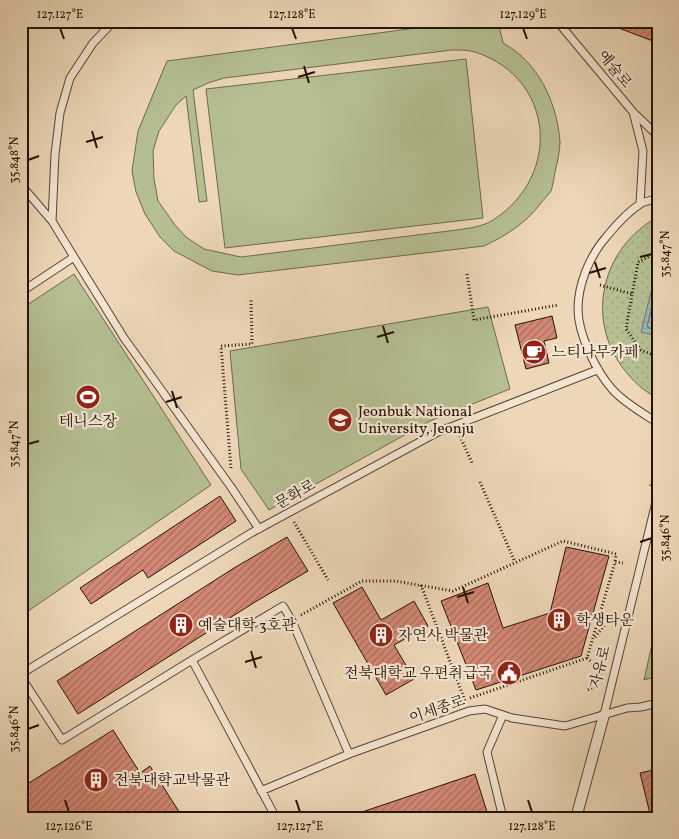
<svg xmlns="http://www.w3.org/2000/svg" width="679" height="839" viewBox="0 0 679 839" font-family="Vollkorn,'Noto Serif KR',serif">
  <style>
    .grass { fill: #b5bf92; stroke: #6e684c; fill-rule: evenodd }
    .park { fill: url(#park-dots); stroke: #6e684c }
    .water { fill: url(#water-rules); stroke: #6c766f }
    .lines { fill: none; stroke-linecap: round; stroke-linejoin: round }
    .shore { stroke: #60655e; stroke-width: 1 }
    .building { fill: url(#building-hatch); stroke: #271207 }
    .service-casing { stroke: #584333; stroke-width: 9 }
    .pedestrian-casing { stroke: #584333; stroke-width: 12 }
    .path { stroke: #271207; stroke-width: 3; stroke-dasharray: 1 2.5; stroke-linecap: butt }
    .service { stroke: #f3e5d1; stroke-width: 7 }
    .pedestrian { stroke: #f3e5d1; stroke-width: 10 }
    .ticks { fill: none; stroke: #271207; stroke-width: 2 }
    .labels { text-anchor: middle; stroke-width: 4.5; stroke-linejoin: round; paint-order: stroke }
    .street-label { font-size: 15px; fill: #271207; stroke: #f3e5d1 }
    .poi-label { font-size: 15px; fill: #271207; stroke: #f3e5d1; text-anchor: start }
    .neatline { fill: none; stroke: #271207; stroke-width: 2 }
    .ticks-label { font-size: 12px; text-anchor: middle; fill: #271207 }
  </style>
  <defs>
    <pattern id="park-dots" width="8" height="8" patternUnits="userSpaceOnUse" patternTransform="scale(1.25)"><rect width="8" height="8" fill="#b5bf92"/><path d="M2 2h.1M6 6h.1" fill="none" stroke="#9ca37c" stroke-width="1.8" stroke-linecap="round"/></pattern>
    <pattern id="water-rules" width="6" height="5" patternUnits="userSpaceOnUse" patternTransform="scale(1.25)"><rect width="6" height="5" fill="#9ab8b5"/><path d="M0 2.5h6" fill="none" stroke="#859d9a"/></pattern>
    <pattern id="building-hatch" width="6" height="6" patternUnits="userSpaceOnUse" patternTransform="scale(1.25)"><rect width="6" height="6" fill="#d38875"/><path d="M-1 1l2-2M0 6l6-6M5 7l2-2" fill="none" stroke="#ab6e5e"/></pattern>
  </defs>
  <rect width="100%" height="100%" fill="#edd7b8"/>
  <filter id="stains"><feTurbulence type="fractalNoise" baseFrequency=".004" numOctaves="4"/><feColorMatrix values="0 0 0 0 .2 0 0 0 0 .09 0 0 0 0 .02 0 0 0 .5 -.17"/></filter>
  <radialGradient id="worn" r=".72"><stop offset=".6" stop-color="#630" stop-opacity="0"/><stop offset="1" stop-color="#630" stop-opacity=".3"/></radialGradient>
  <!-- grass -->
  <path class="grass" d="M469 21H498L503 43C538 62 557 102 560 142 560 151 557 163 555 172 554 178 553 185 551 191 548 195 544 199 541 203 525 224 507 235 484 246L238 275 212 271 174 251 160 237 145 214 136 192 132 171 138 131 167 61ZM452 50C460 50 468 50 475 52 555 78 562 176 493 220 482 227 469 228 457 230L241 257 204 249 186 237 175 225 158 201 154 179 153 151 159 131 176 105 186 96 199 202 207 201 193 90 208 83 224 78Z
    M466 59 483 218 225 248 206 89Z
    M74 274 211 485 21 616V309Z
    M488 307 510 389 430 421 269 510 241 469 230 351Z"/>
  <!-- park -->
  <path class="park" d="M658 217V398C644 392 632 380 623 368 585 318 602 247 658 217Z
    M658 618V676L644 680Z"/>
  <!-- water -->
  <path class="water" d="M658 264V336L641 332Z"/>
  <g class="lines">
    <!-- shore -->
    <path class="shore" d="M658 285 647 326 649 328 658 331"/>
  </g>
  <!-- building -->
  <path class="building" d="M604 21H658V43L603 22Z
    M552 316 557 338 544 341 549 363 526 369 515 325Z
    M220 496 236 521 148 578 143 570 91 604 80 588Z
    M287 537 308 571 255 602 78 714 57 681 234 568Z
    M566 547 609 556 581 656 476 690 441 601 488 583 503 628 550 613Z
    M362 587 381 620 414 601 428 626 394 645 414 679 386 695 333 603Z
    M113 730 140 773 150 766 183 818H33L21 800V788Z
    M658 769V818H651L640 773Z
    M475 774 488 815 480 818H353V815Z"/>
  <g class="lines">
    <defs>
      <path id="service" d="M557 21 633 112 658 136
        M633 112 643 151 640 204
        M21 185 52 221
        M658 199C652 200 644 201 640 204 628 212 616 225 607 236 590 255 578 284 578 309 578 334 596 371 612 389 623 402 644 414 658 423
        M74 257 124 338 231 487 259 529
        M21 292 74 257 52 221 55 154 60 113 70 78 93 43 114 21
        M192 660 283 606 292 621 349 754
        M21 674 251 533 438 432 597 370
        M21 677 62 740 192 660 276 818
        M604 715 658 494
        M261 791 349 754 469 711 485 709 512 718 565 726 627 708 641 707 658 703
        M501 818 502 814 487 752 503 715"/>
      <path id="pedestrian" d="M576 818 604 715"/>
    </defs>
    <!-- service casing -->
    <use href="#service" class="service-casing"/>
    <!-- pedestrian casing -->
    <use href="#pedestrian" class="pedestrian-casing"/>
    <!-- path -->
    <path class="path" d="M658 252 638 262 626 329 641 350 658 357
      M467 274 474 320 558 305
      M600 285 632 294
      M460 436 472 463
      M655 449 658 452
      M231 468 221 346 252 344 251 299
      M480 482 515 562
      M651 486 658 462
      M294 522 328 580
      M421 585 465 701
      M600 612 609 615
      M301 615 362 581H395L453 591 563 541 616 554 615 562
      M595 637 607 622
      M587 658 595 665
      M588 690 597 685 601 671
      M470 698 587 658 615 562 623 563
      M249 818 259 812"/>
    <!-- service -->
    <use href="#service" class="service"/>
    <!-- pedestrian -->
    <use href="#pedestrian" class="pedestrian"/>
  </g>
  <!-- ticks -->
  <path class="ticks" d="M60 28 64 39M292 28 296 39M523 28 527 39M304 66 309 83M298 77 315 72M92 131 97 148M86 142 103 137M28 160 39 156M640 257 652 254M595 262 600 278M589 273 606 268M383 326 388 343M377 337 394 332M172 391 177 408M166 402 182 397M28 444 39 441M640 542 652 538M463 587 468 603M457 597 474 592M251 651 256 668M245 662 262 657M28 729 39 725M65 800 69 812M296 800 300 812M528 800 532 812"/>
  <!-- icons -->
  <defs>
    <symbol id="cafe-disc" viewBox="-11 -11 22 22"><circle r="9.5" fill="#8f2418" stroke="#f3e5d1"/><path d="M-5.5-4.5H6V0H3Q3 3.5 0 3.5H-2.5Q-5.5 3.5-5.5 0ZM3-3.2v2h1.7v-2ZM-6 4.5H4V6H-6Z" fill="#fff"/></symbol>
    <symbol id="stadium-disc" viewBox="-11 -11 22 22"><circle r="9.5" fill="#8f2418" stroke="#f3e5d1"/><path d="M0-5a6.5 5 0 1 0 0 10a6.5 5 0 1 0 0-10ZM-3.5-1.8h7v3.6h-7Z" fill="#fff"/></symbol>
    <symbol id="university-disc" viewBox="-11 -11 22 22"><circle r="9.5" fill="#8f2418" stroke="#f3e5d1"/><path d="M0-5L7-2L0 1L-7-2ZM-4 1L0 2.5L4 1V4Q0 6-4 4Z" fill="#fff"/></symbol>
    <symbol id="building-disc" viewBox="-11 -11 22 22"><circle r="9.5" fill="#8f2418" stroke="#f3e5d1"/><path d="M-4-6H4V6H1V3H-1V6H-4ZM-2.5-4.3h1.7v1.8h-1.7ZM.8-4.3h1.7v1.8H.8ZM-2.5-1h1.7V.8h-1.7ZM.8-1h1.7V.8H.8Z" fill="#fff"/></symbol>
    <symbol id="civic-disc" viewBox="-11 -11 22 22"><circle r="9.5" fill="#8f2418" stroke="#f3e5d1"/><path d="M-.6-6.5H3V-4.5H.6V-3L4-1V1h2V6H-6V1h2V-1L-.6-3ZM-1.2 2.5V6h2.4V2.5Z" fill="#fff"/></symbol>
  </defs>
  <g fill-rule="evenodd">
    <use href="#cafe-disc" x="520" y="338" width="28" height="28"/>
    <use href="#stadium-disc" x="74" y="383" width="28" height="28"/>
    <use href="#university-disc" x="326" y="406" width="28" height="28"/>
    <use href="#building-disc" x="545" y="606" width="28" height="28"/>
    <use href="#building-disc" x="167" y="611" width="28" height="28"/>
    <use href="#building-disc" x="367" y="621" width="28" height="28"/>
    <use href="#civic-disc" x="495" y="659" width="28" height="28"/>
    <use href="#building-disc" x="82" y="766" width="28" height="28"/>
  </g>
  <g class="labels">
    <!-- street labels -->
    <g class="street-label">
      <text transform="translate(615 69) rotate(50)" y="5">예술로</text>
      <text transform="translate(295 494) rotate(-29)" y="5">문화로</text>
      <text transform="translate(600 667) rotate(-76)" y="5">자유로</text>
      <text transform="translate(437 709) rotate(-19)" y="5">이세종로</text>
    </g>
    <!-- poi labels -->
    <g class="poi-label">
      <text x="552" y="357">느티나무카페</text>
      <text x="358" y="416">Jeonbuk National<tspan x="358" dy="17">University, Jeonju</tspan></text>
      <text x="88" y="426" text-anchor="middle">테니스장</text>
      <text x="576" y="625">학생타운</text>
      <text x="198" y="630">예술대학 3호관</text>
      <text x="398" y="640">자연사 박물관</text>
      <text x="492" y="678" text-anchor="end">전북대학교 우편취급국</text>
      <text x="114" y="785">전북대학교박물관</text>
    </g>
  </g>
  <!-- margin -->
  <rect width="679" height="839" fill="none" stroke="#edd7b8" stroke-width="55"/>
  <rect x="28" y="28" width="624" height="784" class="neatline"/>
  <g class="ticks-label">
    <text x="60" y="18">127.127°E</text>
    <text x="292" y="18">127.128°E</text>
    <text x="523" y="18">127.129°E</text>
    <text transform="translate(14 160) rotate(-90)" y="4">35.848°N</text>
    <text transform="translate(665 254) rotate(-90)" y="4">35.847°N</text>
    <text transform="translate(14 444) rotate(-90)" y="4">35.847°N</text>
    <text transform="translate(665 538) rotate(-90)" y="4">35.846°N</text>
    <text transform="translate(14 729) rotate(-90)" y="4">35.846°N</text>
    <text x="69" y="830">127.126°E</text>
    <text x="300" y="830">127.127°E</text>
    <text x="532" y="830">127.128°E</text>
  </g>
  <rect width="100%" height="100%" filter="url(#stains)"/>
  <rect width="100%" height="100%" fill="url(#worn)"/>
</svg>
